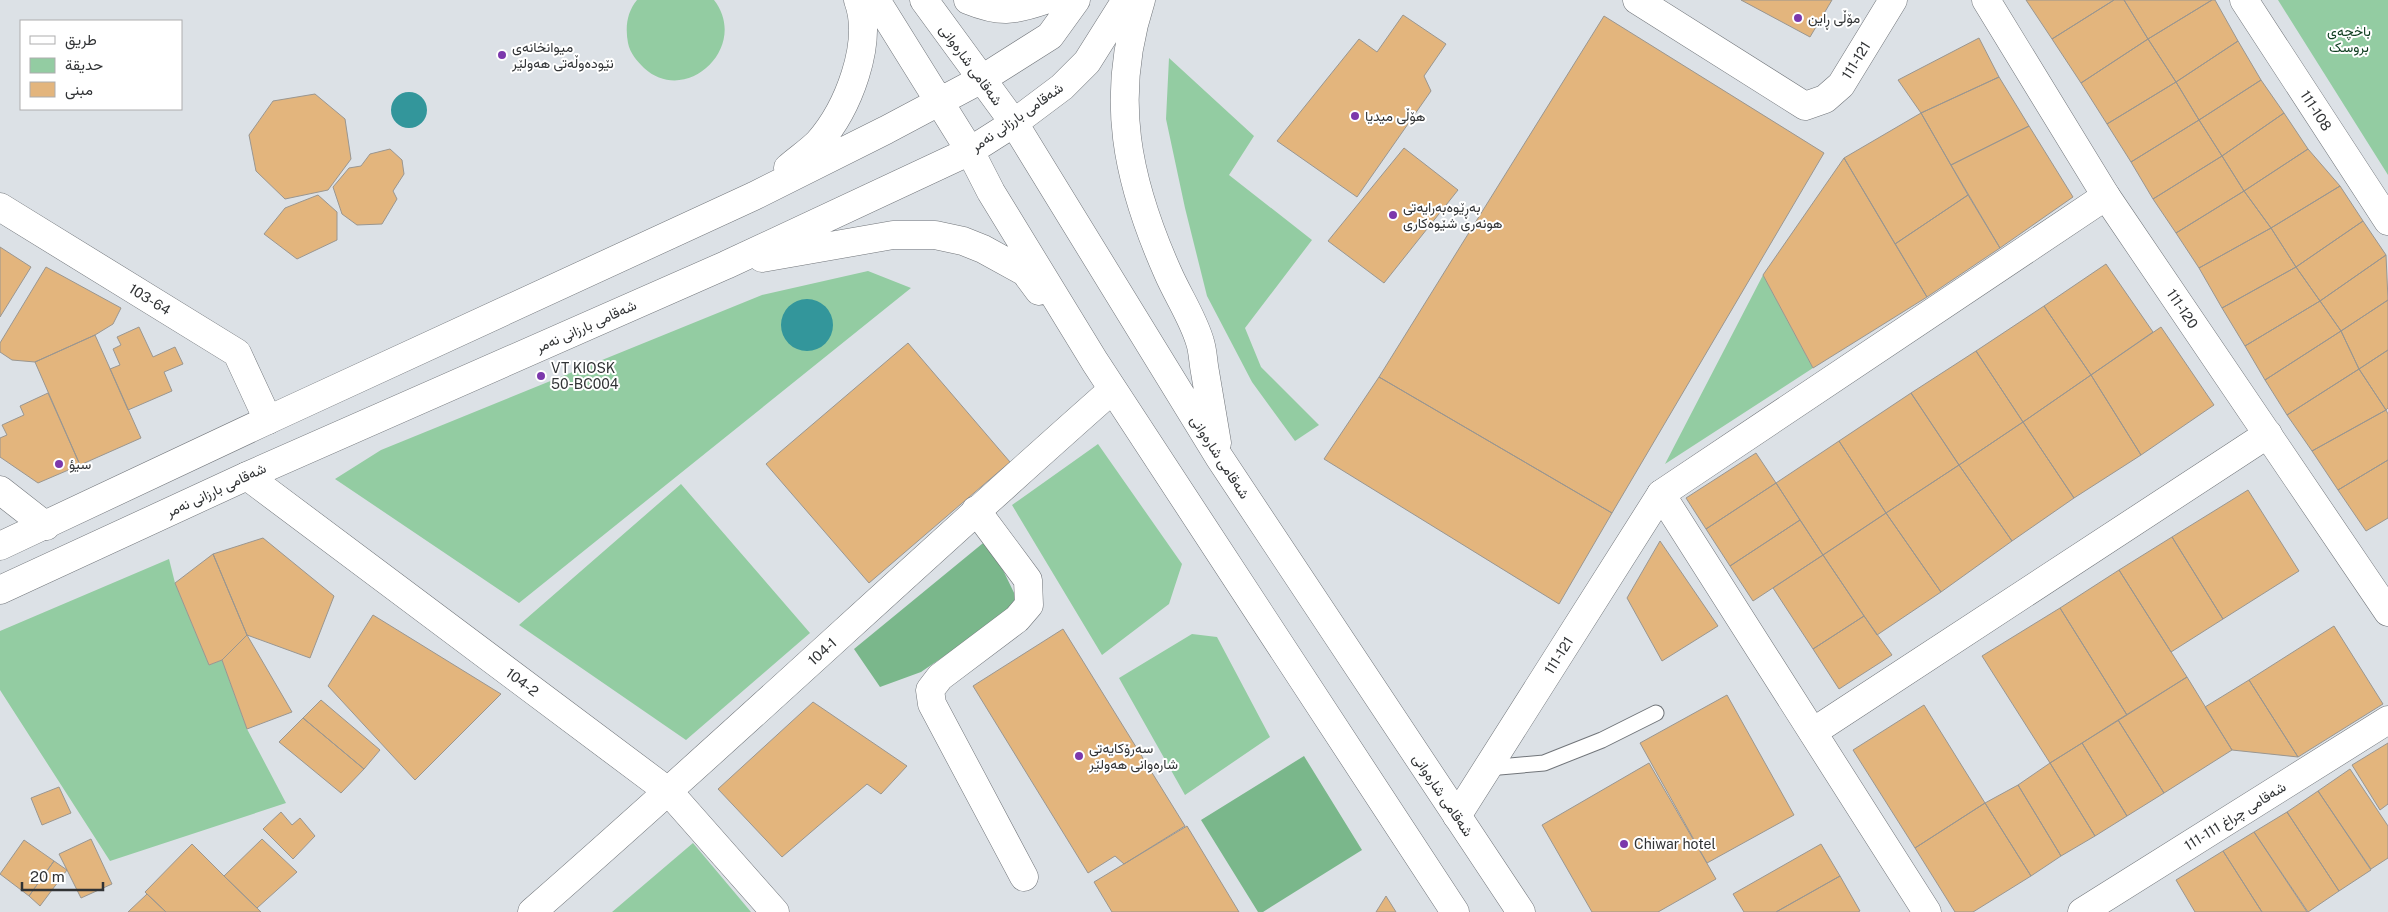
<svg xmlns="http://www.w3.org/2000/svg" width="2388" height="912" viewBox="0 0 2388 912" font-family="'Public Sans',Vazirmatn,sans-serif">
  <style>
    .green { fill: #93cca2 }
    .forest { fill: #7ab78b }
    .water { fill: #33969b }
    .building { fill: #e3b57d; stroke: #9a9690 }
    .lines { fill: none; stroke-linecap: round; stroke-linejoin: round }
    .lane-casing { stroke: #71757a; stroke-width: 17 }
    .street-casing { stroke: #71757a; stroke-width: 29 }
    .secondary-casing { stroke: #71757a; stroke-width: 29 }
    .primary-casing { stroke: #71757a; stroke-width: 29 }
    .lane { stroke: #fff; stroke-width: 15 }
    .street { stroke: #fff; stroke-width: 28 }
    .secondary { stroke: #fff; stroke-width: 28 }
    .primary { stroke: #fff; stroke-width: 28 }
    .poi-dot { fill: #7c38ac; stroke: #fff; stroke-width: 2 }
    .labels { text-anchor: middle; stroke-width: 4; stroke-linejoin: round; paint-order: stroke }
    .poi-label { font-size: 14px; fill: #313335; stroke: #fff; text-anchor: start }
    .park-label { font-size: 14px; fill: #0f3e20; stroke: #fff }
    .street-label { font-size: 14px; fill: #313335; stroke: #fff }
  </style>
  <rect width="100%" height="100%" fill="#dce1e6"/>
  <!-- green -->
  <path class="green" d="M637 0H714C750 46 687 107 644 68 637 61 630 53 628 43 625 27 627 12 637 0Z
    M2278 0H2388V175Z
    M1169 58 1254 136 1229 175 1312 240 1245 328 1261 367 1319 425 1295 441 1252 382 1207 296 1185 208 1166 119Z
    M868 271 911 288 519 603 335 479 381 450 762 295Z
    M1763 275 1813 368 1665 464Z
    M1098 444 1182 564 1169 604 1102 655 1012 505Z
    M681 484 810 633 686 740 519 625Z
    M169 559 175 583 209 665 222 660 247 729 286 803 110 861 0 690V631Z
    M1192 634 1217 637 1270 737 1185 795 1119 678Z
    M693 843 751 912H612Z"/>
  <!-- forest -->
  <path class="forest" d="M988 539 1017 599 1003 616 921 672 880 687 854 649Z
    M1304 756 1362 850 1263 912H1258L1201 820Z"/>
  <!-- water -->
  <path class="water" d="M391 110a18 18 0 1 1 36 0a18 18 0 1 1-36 0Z
    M781 325a26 26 0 1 1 52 0a26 26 0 1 1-52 0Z"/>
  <!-- building -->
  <path class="building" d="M1741 0H1832L1810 37Z
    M2026 0H2114L2052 39Z
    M2114 0H2124L2148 39 2081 83 2052 39Z
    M2124 0H2212L2148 39Z
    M2212 0H2215L2238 41 2176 82 2148 39Z
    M1403 15 1446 44 1424 76 1431 91 1357 197 1277 141 1359 39 1377 52Z
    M1604 16 1824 153 1612 513 1379 377Z
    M1979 38 1999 77 1921 113 1898 80Z
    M2148 39 2176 82 2107 124 2081 83Z
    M2238 41 2261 80 2199 120 2176 82Z
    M1999 77 2029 126 1951 165 1921 113Z
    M2261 80 2284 113 2222 156 2199 120Z
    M2176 82 2199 120 2131 162 2107 124Z
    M315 94 345 119 351 159 328 190 285 199 256 171 249 135 273 101Z
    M1921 113 1968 195 1895 244 1844 158Z
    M2284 113 2308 149 2244 191 2222 156Z
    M2199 120 2222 156 2153 199 2131 162Z
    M2029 126 2073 197 2000 248 1951 165Z
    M1404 148 1458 190 1384 283 1328 241Z
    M390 149 402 160 404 174 393 191 397 199 382 224 357 225 342 214 333 187 349 168 361 166 370 154Z
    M2308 149 2340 186 2271 228 2244 191Z
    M2222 156 2244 191 2176 233 2153 199Z
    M1844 158 1927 297 1813 368 1763 275Z
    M2340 186 2363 221 2296 267 2271 228Z
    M2244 191 2271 228 2199 268 2176 233Z
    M318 195 337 212V240L297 259 264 234 285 208Z
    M1968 195 2000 248 1927 297 1895 244Z
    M2363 221 2386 255 2320 301 2296 267Z
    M2271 228 2296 267 2222 308 2199 268Z
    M0 247 31 267 0 317Z
    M2386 255 2388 300 2341 331 2320 301Z
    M2106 264 2153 332 2091 375 2044 306Z
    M46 267 121 308 113 324 95 335 35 362 12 360 0 352V343Z
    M2296 267 2320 301 2245 346 2222 308Z
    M2388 300V350L2359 369 2341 331Z
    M2320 301 2341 331 2265 380 2245 346Z
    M2044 306 2091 375 2023 422 1976 351Z
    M139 327 153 357 175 347 183 364 164 372 172 391 128 410 110 369 120 365 113 349 121 345 117 337Z
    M2161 327 2214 405 2141 455 2091 375Z
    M2341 331 2359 369 2287 415 2265 380Z
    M95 335 141 438 80 465 35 362Z
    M908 343 1010 462 869 583 766 464Z
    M2388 350V408L2386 410 2359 369Z
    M1976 351 2023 422 1959 465 1911 393Z
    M2359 369 2386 410 2312 451 2287 415Z
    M2091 375 2141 455 2074 498 2023 422Z
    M1379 377 1612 513 1559 604 1324 459Z
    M48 393 80 465 38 483 0 457V438L7 435 2 425 24 415 20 406Z
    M1911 393 1959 465 1886 513 1839 441Z
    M2386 410 2388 414V460L2338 490 2312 451Z
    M2023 422 2074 498 2012 541 1959 465Z
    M1839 441 1886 513 1823 555 1776 483Z
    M1756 453 1776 483 1706 529 1686 498Z
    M2388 460V518L2366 531 2338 490Z
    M1959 465 2012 541 1941 592 1886 513Z
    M1776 483 1800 520 1730 566 1706 529Z
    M2248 490 2299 571 2223 619 2172 537Z
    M1886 513 1941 592 1877 635 1823 555Z
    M1800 520 1823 555 1753 601 1730 566Z
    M2172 537 2223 619 2171 652 2119 570Z
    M263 538 334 596 310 658 247 635 213 554Z
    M1660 541 1718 626 1662 661 1627 598Z
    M213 554 247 635 222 660 209 665 175 583Z
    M1823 555 1864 616 1813 649 1773 588Z
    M2119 570 2187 677 2127 715 2060 608Z
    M2060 608 2127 715 2050 763 1982 656Z
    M373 615 501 694 415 780 328 686Z
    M1864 616 1892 655 1839 689 1813 649Z
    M2334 626 2383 704 2298 757 2249 680Z
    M1063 629 1185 826 1124 864 1115 856 1088 873 973 686Z
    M247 635 292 712 247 729 222 660Z
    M2187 677 2232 750 2164 793 2118 720Z
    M2249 680 2298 757 2232 750 2205 707Z
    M1727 695 1794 815 1707 863 1640 743Z
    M321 700 380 750 364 769 303 718Z
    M813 702 907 766 881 794 867 784 782 857 718 789Z
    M1924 705 1985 803 1915 848 1853 750Z
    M303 718 364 769 341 793 279 742Z
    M2118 720 2164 793 2127 816 2082 743Z
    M2082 743 2127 816 2095 836 2050 763Z
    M2388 743V804L2380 810 2352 765Z
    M1649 763 1716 879 1658 912H1592L1542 825Z
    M2050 763 2095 836 2061 856 2018 785Z
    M2350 769 2388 826V858L2371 869 2318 791Z
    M2018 785 2061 856 2031 876 1985 803Z
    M59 787 71 813 42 825 31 798Z
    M2318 791 2371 870 2339 891 2287 812Z
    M1985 803 2031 876 1973 912H1955L1915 848Z
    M281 812 292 825 300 818 315 836 293 859 263 829Z
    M2287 812 2339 891 2308 912 2254 832Z
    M1187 826 1239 912H1112L1094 882Z
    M2254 832 2307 912H2262L2223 851Z
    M91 839 112 884 81 898 59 854Z
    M262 839 297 872 257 908 224 876Z
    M24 840 54 861 29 896 0 874Z
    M192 844 224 876 261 912H166L147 894 145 892Z
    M1821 844 1840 876 1776 912H1744L1733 894Z
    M2223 851 2262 912H2195L2176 880Z
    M54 861 67 870 40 906 29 896Z
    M1840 876 1860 911 1858 912H1776Z
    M147 894 166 912H128Z
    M1386 896 1396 912H1376Z"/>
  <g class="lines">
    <defs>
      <path id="lane" d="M1488 768 1544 763 1602 740 1656 713"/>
      <g id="street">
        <path id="s1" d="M1637 0 1805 106 1825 99 1841 85 1893 0"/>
        <path id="s2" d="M1986 0 2106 196 2388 612"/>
        <path id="s3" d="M2244 0 2388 221"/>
        <path id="s4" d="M0 207 237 353 268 420"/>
        <path id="s5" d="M247 476 669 792 775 912"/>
        <path d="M0 490 46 526"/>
        <path d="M1661 494 1927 912"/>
        <path d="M976 510 1028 580 1029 605 1017 619 940 677 930 690 932 704 1024 877"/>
        <path d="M1813 732 2268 434"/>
        <path id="s6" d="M1457 816 1661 494 2106 196"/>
        <path id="s7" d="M532 912C728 741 917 562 1112 390"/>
      </g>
      <path id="secondary" d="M2082 912 2388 720"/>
      <path id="primary" d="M876 0 970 151 991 192 1095 362 1455 912
        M924 0 1014 123 1219 457 1521 912
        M968 0C1000 13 1013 11 1045 0
        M1141 0C1109 98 1127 181 1168 273 1178 296 1193 318 1200 342 1203 351 1203 362 1205 372 1209 396 1213 420 1217 443
        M788 168C798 159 809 152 818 143 848 109 874 43 858 0
        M762 258 893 235H935L963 241 983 249 1025 272 1039 291
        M0 546 268 420 754 196 886 130 982 79 1050 36 1076 0
        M0 590 247 476 726 265 970 151 1014 123 1062 87 1087 62 1126 0"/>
    </defs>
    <!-- lane casing -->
    <use href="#lane" class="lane-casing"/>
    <!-- street casing -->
    <use href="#street" class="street-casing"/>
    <!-- secondary casing -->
    <use href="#secondary" class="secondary-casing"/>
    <!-- primary casing -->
    <use href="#primary" class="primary-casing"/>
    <!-- lane -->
    <use href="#lane" class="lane"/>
    <!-- street -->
    <use href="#street" class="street"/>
    <!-- secondary -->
    <use href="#secondary" class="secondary"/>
    <!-- primary -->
    <use href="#primary" class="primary"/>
  </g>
  <!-- markers -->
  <g class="poi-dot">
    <circle cx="1798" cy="18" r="5"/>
    <circle cx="502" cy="55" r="5"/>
    <circle cx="1355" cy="116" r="5"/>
    <circle cx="1393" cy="215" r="5"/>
    <circle cx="541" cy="376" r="5"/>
    <circle cx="59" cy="464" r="5"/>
    <circle cx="1079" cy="756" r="5"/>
    <circle cx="1624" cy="844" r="5"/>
  </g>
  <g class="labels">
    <!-- poi labels -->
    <g class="poi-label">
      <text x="1808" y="23">مۆڵی ڕاین</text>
      <text x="512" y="52">میوانخانەی<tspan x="512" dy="16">نێودەوڵەتی هەولێر</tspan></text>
      <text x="1365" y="121">هۆڵی میدیا</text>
      <text x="1403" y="212">بەڕێوەبەرایەتی<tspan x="1403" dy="16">هونەری شێوەکاری</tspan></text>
      <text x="551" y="373">VT KIOSK<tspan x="551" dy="16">50-BC004</tspan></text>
      <text x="69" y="469">سيؤ</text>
      <text x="1089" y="753">سەرۆکایەتی<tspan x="1089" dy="16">شارەوانی هەولێر</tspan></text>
      <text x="1634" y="849">Chiwar hotel</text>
    </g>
    <!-- park labels -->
    <g class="park-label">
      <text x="2349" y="36">باخچەی<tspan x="2349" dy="16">بروسک</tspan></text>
    </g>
    <!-- street labels -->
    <g class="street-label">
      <text dy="5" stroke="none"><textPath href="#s1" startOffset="270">111-121</textPath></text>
      <text transform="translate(971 65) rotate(54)" y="5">شەقامی شارەوانی</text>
      <text dy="5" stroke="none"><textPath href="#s3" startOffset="132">111-108</textPath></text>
      <text transform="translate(1017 117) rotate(-35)" y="5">شەقامی بارزانی نەمر</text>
      <text dy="5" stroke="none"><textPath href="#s4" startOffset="176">103-64</textPath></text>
      <text dy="5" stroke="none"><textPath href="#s2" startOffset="366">111-120</textPath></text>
      <text transform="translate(586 326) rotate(-24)" y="5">شەقامی بارزانی نەمر</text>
      <text transform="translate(1220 457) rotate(57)" y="5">شەقامی شارەوانی</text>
      <text transform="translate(216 490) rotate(-25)" y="5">شەقامی بارزانی نەمر</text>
      <text dy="5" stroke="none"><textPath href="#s7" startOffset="390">104-1</textPath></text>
      <text dy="5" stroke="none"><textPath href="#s6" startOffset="190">111-121</textPath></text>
      <text dy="5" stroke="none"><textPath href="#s5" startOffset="344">104-2</textPath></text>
      <text transform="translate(1443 795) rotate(56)" y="5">شەقامی شارەوانی</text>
      <text transform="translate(2235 816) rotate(-32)" y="5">شەقامی چراغ 111-111</text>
    </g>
  </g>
  <!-- legend -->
  <rect x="20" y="20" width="162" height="90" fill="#ffffff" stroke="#adadae"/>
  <rect x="30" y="36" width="25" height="8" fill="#ffffff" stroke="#adadae"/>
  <text x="65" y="45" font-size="15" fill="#313335">طريق</text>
  <rect x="30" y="58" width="25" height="15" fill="#93cca2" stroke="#adadae"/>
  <text x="65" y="70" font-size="15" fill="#313335">حديقة</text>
  <rect x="30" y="82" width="25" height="15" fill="#e3b57d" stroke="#adadae"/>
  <text x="65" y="95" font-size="15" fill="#313335">مبنى</text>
  <!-- scale -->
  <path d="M22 882v8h81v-8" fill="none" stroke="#313335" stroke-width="2.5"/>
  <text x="30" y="882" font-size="15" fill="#313335" stroke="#ffffff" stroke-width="4" paint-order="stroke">20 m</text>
</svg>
